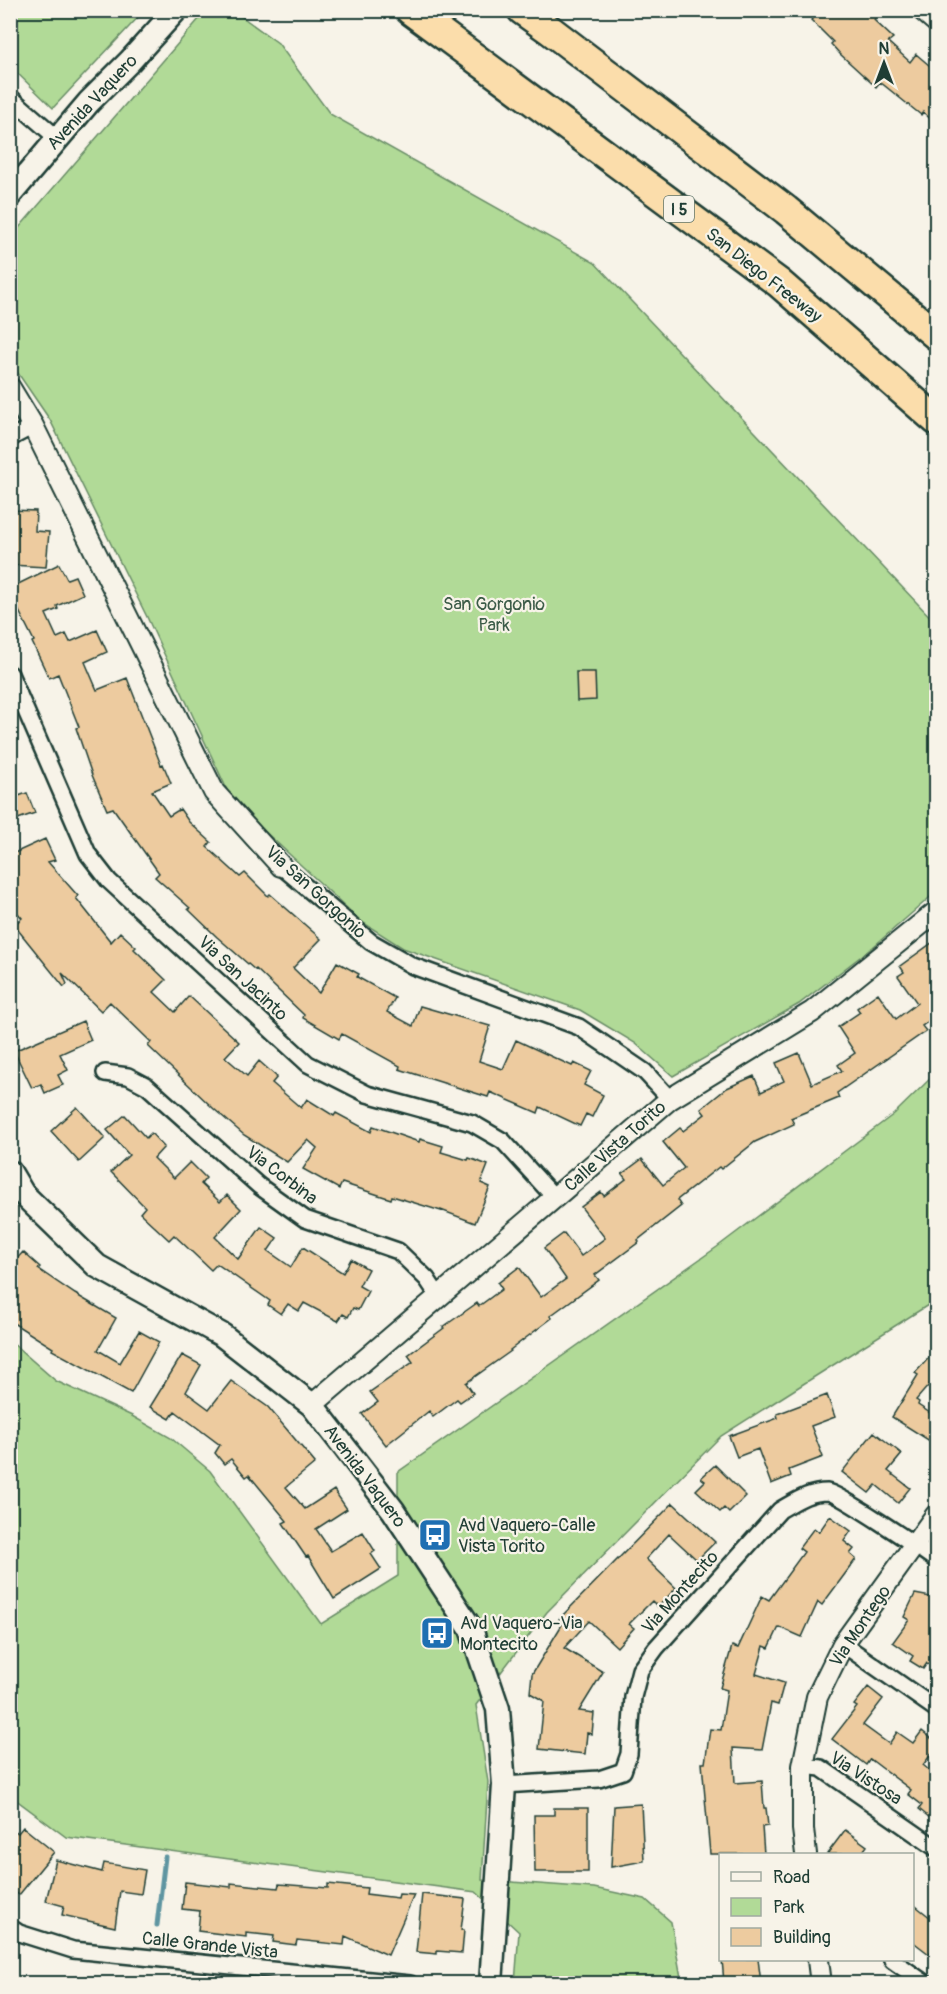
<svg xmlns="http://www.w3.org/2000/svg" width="947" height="1994" viewBox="0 0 947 1994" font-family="Pangolin,sans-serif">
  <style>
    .green { fill: #b1da97; stroke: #688c66; stroke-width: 1.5 }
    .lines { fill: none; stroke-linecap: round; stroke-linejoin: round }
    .stream { stroke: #5e95a1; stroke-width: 5 }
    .building { fill: #edcb9f; stroke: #1f3d34; stroke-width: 1.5 }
    .minor-casing { stroke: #1f3d34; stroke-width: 20 }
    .tertiary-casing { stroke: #1f3d34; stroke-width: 24 }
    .secondary-casing { stroke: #1f3d34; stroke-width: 27 }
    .motorway-casing { stroke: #1f3d34; stroke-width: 33 }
    .minor { stroke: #f7f3e8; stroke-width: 15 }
    .tertiary { stroke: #f7f3e8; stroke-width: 20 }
    .secondary { stroke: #f7f3e8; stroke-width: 22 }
    .motorway { stroke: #fbddab; stroke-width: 28 }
    .labels { text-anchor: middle; stroke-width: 4.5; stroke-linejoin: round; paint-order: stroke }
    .shield { fill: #f7f3e8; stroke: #60746a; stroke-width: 1.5 }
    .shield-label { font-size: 16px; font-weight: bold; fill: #1f3d34 }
    .street-label { font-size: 18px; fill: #1f3d34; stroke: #f7f3e8 }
    .park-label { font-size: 18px; fill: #3c5c48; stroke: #f7f3e8 }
    .poi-label { font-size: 18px; fill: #1f3d34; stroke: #f7f3e8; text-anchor: start }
  </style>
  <rect width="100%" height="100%" fill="#f7f3e8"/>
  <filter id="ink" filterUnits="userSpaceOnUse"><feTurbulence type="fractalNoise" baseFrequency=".0167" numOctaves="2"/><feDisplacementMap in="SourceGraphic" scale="12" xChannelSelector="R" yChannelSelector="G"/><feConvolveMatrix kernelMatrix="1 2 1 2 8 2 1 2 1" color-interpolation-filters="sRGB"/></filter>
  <g filter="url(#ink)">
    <!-- green -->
    <path class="green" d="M10 11 11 10 144 11 53 108 11 67Z
      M206 11H234L278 43 330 114 595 263 936 623V892L873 947 799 1004 673 1076 635 1043 580 1010 403 948 362 922 259 826 229 794 147 617 50 420 11 363V237Z
      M936 1073V1300L721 1436 547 1612 476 1705 488 1782 482 1880 594 1888 645 1899 671 1922 682 1983H515L519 1932 476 1892 66 1837 11 1796V1342L56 1381 132 1416 171 1438 210 1471 321 1624 398 1576V1472L717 1247 894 1114Z"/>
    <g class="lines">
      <!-- stream -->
      <path class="stream" d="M157 1925 165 1857
        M156 1984V1981"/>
    </g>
    <!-- building -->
    <path class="building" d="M821 10H868L875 18 874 20 893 38 888 42 910 62 916 54 936 71V124L923 112 921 115 880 82 876 87 840 54 831 44 833 42 811 20Z
      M10 510 36 511 35 531 49 532 46 567 10 565Z
      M59 564 67 579 75 576 83 594 57 606 58 609 46 614 57 638 66 634 70 642 97 630 107 652 85 662 97 690 127 678 161 765 163 764 171 783 152 791 169 816 180 809 189 822 211 842 207 847 240 877 245 873 268 896 270 894 321 939 293 968 319 993 337 962 359 974 357 977 395 998 387 1012 413 1026 420 1006 490 1026 479 1061 503 1069 516 1040 572 1066 574 1063 591 1071 584 1085 603 1095 592 1117 586 1114 580 1126 540 1107 538 1113 490 1092 488 1097 399 1069 400 1066 342 1034 339 1039 303 1018 304 1015 256 969 255 970 217 937 188 909 190 908 155 877 159 873 113 808 107 810 92 775 76 728 79 727 58 674 49 678 32 642 34 641 10 593V588Z
      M576 672H595L596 700 577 701Z
      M27 793 35 813 15 820 10 808V799Z
      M45 839 55 860 48 862 78 896 76 898 111 942 120 932 136 947 134 949 166 980 154 992 175 1012 189 996 239 1042 225 1057 247 1076 259 1061 277 1077 272 1083 301 1108 307 1099 334 1116 336 1113 371 1132 373 1126 419 1142 420 1139 443 1146 441 1152 468 1160 469 1158 488 1165 481 1183 490 1187 475 1223 441 1210V1211L392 1196 391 1199 342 1183 339 1189 303 1169 317 1148 308 1140 287 1162 244 1135 214 1109 148 1046 151 1042 110 1002 101 1011 62 973 67 984 64 987 14 925 22 918 10 904V855Z
      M936 940V1016L922 1026 926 1031 837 1093 839 1098 791 1118 794 1124 755 1142 721 1169 719 1167 677 1200 681 1206 638 1240 639 1242 595 1275 599 1280 550 1316 552 1318 510 1350 511 1351 466 1383 473 1393 460 1402 457 1399 433 1417 429 1411 386 1445 362 1414 378 1402 370 1392 413 1362 408 1355 444 1328 443 1327 477 1303 479 1306 502 1289 498 1283 519 1267 541 1297 566 1279 544 1248 564 1233 581 1256 605 1238 581 1207 601 1192 604 1196 626 1179 622 1174 642 1159 663 1185 684 1168 663 1142 680 1128 683 1131 705 1114 701 1109 727 1088 754 1076 761 1092 784 1081 776 1063 799 1053 812 1084 842 1071 838 1065 855 1053 838 1027 860 1012 857 1008 878 993 896 1019 917 1003 898 976 904 972 900 966Z
      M83 1021 91 1040 60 1054 68 1070 58 1075 63 1085 45 1093 41 1084 32 1088 14 1051Z
      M77 1107 105 1138 79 1162 51 1131Z
      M125 1115 146 1138 151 1133 164 1147 154 1158 174 1178 190 1162 206 1178 201 1184 220 1202 227 1195 241 1209 215 1237 238 1259 261 1227 277 1238 268 1251 291 1267 303 1247 343 1273 351 1259 368 1269 359 1286 368 1291 358 1310 353 1308 348 1317 343 1314 338 1321 304 1303 299 1311 288 1304 281 1314 268 1305 270 1301 217 1264 211 1270 174 1235 169 1240 140 1213 145 1207 111 1172 129 1155 107 1130Z
      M23 1252 40 1267 38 1269 75 1294 116 1318 98 1350 120 1363 139 1331 159 1342 131 1393 52 1350 53 1348 10 1321V1266Z
      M936 1350V1377L916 1400 919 1402 918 1405 936 1417V1445L892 1417 918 1375 915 1373Z
      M182 1355 201 1365 186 1392 209 1409 231 1381 268 1407 315 1463 286 1487 305 1509 334 1490 347 1509 316 1529 331 1551 363 1532 375 1551 371 1554 381 1569 334 1599 308 1556 306 1557 283 1523 287 1521 249 1475 246 1477 231 1459 224 1464 215 1453 220 1445 175 1411 170 1419 150 1407Z
      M827 1395 835 1417 811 1426 823 1457 789 1470 791 1476 771 1484 758 1449 737 1457 729 1436 778 1418 777 1414Z
      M874 1432 902 1454 888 1471 910 1488 898 1503 876 1485 869 1493 842 1472Z
      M715 1465 746 1496 729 1513 724 1508 720 1512 696 1490 705 1481 701 1478Z
      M673 1503 715 1542 697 1560 669 1534 646 1559 676 1588 658 1607 652 1601 629 1624 634 1628 617 1647 589 1621 564 1648 603 1672 579 1711 594 1713 592 1734 587 1733 585 1754 539 1749 544 1701 530 1693 532 1674 563 1623 559 1619Z
      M830 1516 851 1531 844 1541 854 1549 850 1554 856 1559 822 1605 818 1602 802 1637 779 1627 769 1648 764 1646 756 1674 784 1683 778 1705 771 1703 762 1750 733 1748 735 1783 762 1781 764 1808H766L768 1826 762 1827 764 1854H710L702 1763H705L710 1729 721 1730 727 1690 720 1688 732 1646 738 1648 762 1596 769 1600 804 1552 799 1548 814 1528 819 1532Z
      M915 1594 936 1598V1670L927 1663 923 1669 910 1661 913 1656 893 1642 909 1620 904 1617Z
      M868 1687 883 1699 863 1725 889 1744 897 1732 913 1743 922 1731 936 1742V1748L923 1765 936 1776V1823L919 1809 922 1805 908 1794 911 1790 870 1759 866 1765 832 1739 857 1707 854 1705Z
      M641 1804 644 1861 611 1867 614 1806Z
      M554 1808H588V1872H535L534 1815H554Z
      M10 1827 18 1833 23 1827 54 1852 19 1895 10 1888Z
      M845 1830 867 1846 861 1854H827Z
      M56 1860 102 1872 104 1863 145 1870 141 1894 120 1891 115 1927 62 1915 64 1906 46 1901Z
      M185 1882 231 1887V1883L278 1888 279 1884 328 1888V1884L367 1888 366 1894 398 1898 399 1894 414 1895 388 1955 345 1936 344 1945 297 1940 296 1945 273 1942 274 1936 246 1933V1937L198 1931 200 1911 182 1909Z
      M422 1894 465 1899 461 1930H464L462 1953 437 1951V1954L416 1952Z
      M912 1903 936 1922V1944L929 1954 912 1941Z
      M722 1959H758L761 1983H724Z"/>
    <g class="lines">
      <defs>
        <path id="minor" d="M10 97 57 138
          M10 439 16 435 33 426
          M10 674 88 854 109 881 308 1064 367 1094 472 1123 503 1141 555 1198
          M281 866 371 942 413 966 579 1027 645 1072 670 1099
          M105 1073 128 1076 147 1086 259 1186 305 1219 398 1251 427 1279 439 1297
          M843 1644 936 1709
          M803 1766 821 1768 936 1848
          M504 1785 599 1779 623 1771 629 1754 633 1697 640 1670 656 1648 780 1510C796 1501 808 1492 827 1492 839 1493 921 1549 936 1560
          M10 1927 19 1933 73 1950 410 1984
          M892 1960 926 1984"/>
        <path id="tertiary" d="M922 10 936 22
          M10 388 33 426 214 792 281 866
          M312 1405 670 1099 812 1012 936 912
          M806 1854 803 1829V1766L817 1697 843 1644 936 1515
          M818 1960 821 1984"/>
        <path id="secondary" d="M10 195 89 102 130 61 176 10
          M10 1172 23 1194 97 1266 222 1335 312 1405 393 1510 471 1629 498 1709 504 1785 491 1984"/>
        <path id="motorway" d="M410 10 779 283 936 420
          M522 10 550 30 786 210 936 335"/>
      </defs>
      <!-- minor casing -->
      <use href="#minor" class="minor-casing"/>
      <!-- tertiary casing -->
      <use href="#tertiary" class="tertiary-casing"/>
      <!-- secondary casing -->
      <use href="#secondary" class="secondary-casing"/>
      <!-- motorway casing -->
      <use href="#motorway" class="motorway-casing"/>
      <!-- minor -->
      <use href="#minor" class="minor"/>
      <!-- tertiary -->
      <use href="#tertiary" class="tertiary"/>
      <!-- secondary -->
      <use href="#secondary" class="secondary"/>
      <!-- motorway -->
      <use href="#motorway" class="motorway"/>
    </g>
  </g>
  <!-- icons -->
  <defs>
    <symbol id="bus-square" viewBox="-11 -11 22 22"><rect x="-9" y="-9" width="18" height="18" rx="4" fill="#1f6fb2" stroke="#f7f3e8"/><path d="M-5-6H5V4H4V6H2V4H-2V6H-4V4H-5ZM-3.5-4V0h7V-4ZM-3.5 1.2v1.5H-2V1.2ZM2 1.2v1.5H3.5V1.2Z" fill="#fff"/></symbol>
  </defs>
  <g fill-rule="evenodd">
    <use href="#bus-square" x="416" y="1516" width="38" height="38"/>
    <use href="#bus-square" x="418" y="1614" width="38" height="38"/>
  </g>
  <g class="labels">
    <!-- shield labels -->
    <rect class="shield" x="664" y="196" width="30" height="26" rx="4.5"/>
    <g class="shield-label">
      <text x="679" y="215">I 5</text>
    </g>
    <!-- street labels -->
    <g class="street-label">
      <text transform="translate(92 102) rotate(-47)" y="6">Avenida Vaquero</text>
      <text transform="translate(764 275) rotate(38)" y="6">San Diego Freeway</text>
      <text transform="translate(316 892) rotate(42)" y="6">Via San Gorgonio</text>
      <text transform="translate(243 978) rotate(43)" y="6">Via San Jacinto</text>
      <text transform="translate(615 1146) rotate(-41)" y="6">Calle Vista Torito</text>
      <text transform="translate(282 1175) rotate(37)" y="6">Via Corbina</text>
      <text transform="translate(365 1476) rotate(53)" y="6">Avenida Vaquero</text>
      <text transform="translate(680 1592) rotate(-48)" y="6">Via Montecito</text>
      <text transform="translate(860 1626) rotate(-56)" y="6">Via Montego</text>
      <text transform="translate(866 1778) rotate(33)" y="6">Via Vistosa</text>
      <text transform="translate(210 1945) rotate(6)" y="6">Calle Grande Vista</text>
    </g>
    <!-- park labels -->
    <g class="park-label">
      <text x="494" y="610">San Gorgonio<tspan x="494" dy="21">Park</tspan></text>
    </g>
    <!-- poi labels -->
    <g class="poi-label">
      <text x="458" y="1531">Avd Vaquero-Calle<tspan x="458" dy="21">Vista Torito</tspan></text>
      <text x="460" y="1629">Avd Vaquero-Via<tspan x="460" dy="21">Montecito</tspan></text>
    </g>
  </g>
  <!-- margin -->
  <rect width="947" height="1994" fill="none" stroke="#f7f3e8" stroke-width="36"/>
  <rect x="18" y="18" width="911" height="1958" fill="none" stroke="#1f3d34" stroke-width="2" filter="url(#ink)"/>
  <!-- legend -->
  <rect x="719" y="1853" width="195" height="108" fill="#f7f3e8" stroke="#a1aaa0" stroke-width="1.5"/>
  <rect x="731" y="1872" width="30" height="9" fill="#f7f3e8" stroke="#a1aaa0" stroke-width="1.5"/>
  <text x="773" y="1883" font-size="18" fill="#1f3d34">Road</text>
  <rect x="731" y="1898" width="30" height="18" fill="#b1da97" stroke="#a1aaa0" stroke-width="1.5"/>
  <text x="773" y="1913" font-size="18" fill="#1f3d34">Park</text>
  <rect x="731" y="1928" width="30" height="18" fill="#edcb9f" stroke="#a1aaa0" stroke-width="1.5"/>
  <text x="773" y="1943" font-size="18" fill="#1f3d34">Building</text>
  <!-- north arrow -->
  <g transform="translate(884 63)" stroke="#f7f3e8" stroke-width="4.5" paint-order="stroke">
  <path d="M0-4.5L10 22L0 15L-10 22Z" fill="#1f3d34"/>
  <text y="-9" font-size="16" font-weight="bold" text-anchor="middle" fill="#1f3d34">N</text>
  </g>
</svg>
